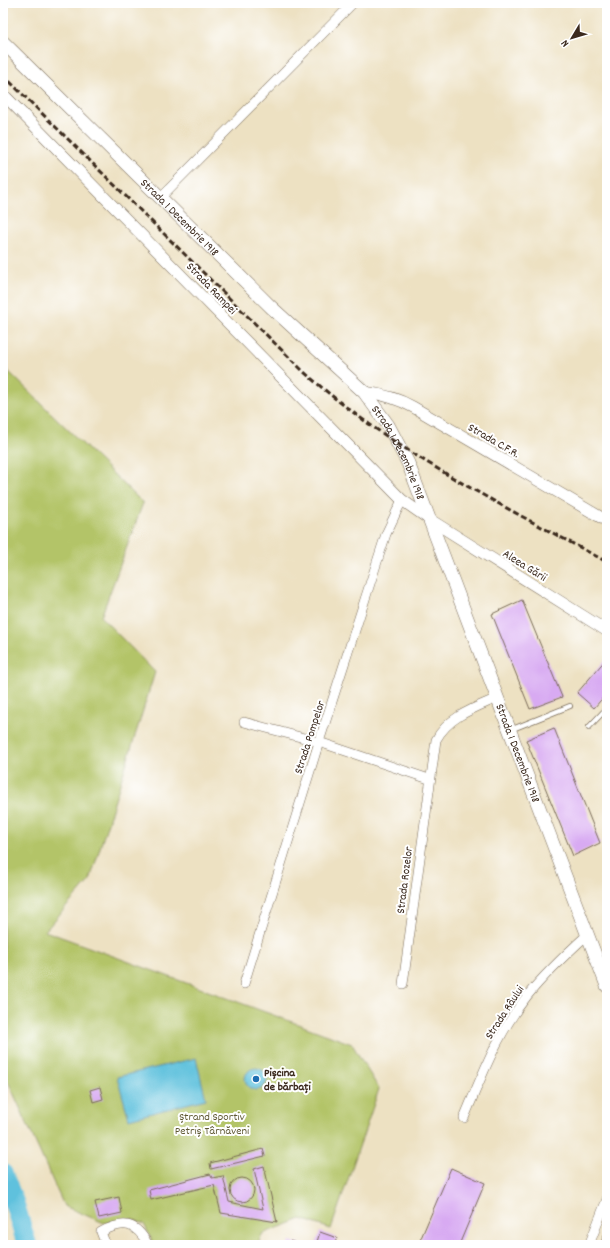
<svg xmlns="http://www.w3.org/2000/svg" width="610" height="1248" viewBox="0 0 610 1248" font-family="Dekko,sans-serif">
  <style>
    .green { fill: #b3c468; stroke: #777743 }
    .water { fill: #5fc1dd; stroke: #4d767e }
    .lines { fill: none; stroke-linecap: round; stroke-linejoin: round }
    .river { stroke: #5fc1dd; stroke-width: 20 }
    .building { fill: #d8aaf2 }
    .service-casing { stroke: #796a57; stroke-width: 6 }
    .minor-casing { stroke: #796a57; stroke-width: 10 }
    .tertiary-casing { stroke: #796a57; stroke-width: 12 }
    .secondary-casing { stroke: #796a57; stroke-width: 14 }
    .service { stroke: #fff; stroke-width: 4.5 }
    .minor { stroke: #fff; stroke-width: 9 }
    .tertiary { stroke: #fff; stroke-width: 11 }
    .secondary { stroke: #fff; stroke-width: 13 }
    .rail { stroke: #3b2a1e; stroke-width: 3; stroke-dasharray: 6 3; stroke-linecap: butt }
    .poi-dot { fill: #1f6fb2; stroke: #fff; stroke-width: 1.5 }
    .labels { text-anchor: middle; stroke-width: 4; stroke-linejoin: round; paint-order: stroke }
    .street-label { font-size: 12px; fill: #3b2a1e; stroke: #fff }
    .poi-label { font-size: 12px; font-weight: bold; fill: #3b2a1e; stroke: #fff; text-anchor: start }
    .park-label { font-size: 12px; fill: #5f5834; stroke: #fff }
  </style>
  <rect width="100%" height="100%" fill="#fff"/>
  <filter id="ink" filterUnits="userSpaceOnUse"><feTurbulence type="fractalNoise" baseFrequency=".025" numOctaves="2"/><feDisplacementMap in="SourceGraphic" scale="8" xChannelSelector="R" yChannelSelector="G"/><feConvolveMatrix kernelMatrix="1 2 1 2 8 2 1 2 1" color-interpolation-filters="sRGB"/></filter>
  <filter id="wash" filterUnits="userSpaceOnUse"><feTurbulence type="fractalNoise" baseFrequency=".012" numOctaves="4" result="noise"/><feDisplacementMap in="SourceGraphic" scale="16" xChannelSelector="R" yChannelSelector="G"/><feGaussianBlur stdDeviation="0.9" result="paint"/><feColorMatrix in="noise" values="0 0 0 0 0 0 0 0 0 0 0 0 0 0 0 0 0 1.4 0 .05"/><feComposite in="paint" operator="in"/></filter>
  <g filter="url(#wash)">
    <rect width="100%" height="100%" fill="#ede1c2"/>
    <!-- green -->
    <path class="green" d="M3 366 143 503 101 617 155 672 90 880 45 931 352 1044 379 1089 331 1229 301 1219 262 1234 258 1245H154L144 1224 132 1219 104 1223 64 1206 3 1070Z"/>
    <!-- water -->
    <path class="water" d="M196 1058 206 1099 129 1119 117 1077Z
      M245 1079a11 11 0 1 1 22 0a11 11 0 1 1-22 0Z"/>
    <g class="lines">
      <!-- river -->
      <path class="river" d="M3 1174 14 1202 27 1245"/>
    </g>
    <g id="blocks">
      <!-- building -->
      <path class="building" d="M522 600 562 697 530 709 492 614Z
        M607 658V693L594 708 577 693Z
        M554 728 600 843 573 856 526 740Z
        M100 1087 103 1099 93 1102 90 1090Z
        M263 1149 265 1156 211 1169 210 1163Z
        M264 1166 277 1222 221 1213 214 1185 151 1200 149 1190 210 1174 212 1178 223 1176 229 1202 263 1209 254 1169Z
        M451 1168 485 1183 459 1245H418Z
        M230 1190a12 12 0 1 1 24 0a12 12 0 1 1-24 0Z
        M119 1197 122 1213 99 1218 95 1202Z
        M607 1228V1245H600Z
        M320 1232 337 1238 334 1245H316Z
        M290 1241 302 1245H289Z"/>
    </g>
  </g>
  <g filter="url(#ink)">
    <use href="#blocks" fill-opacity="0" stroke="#796a57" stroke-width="1"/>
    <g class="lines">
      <defs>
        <path id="service" d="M589 727 607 708
          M510 730 570 706"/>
        <path id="minor" d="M161 197 353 3
          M244 722 319 742 429 779
          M244 984 319 742 386 534 402 500
          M403 984 436 740C448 717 474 708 497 698
          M464 1118C482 1076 498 1032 527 996 545 974 566 954 587 935
          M106 1245 101 1232C124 1220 136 1222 148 1245
          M589 1245 607 1199"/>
        <path id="tertiary" d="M3 94 402 500 429 519 607 631
          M364 392C382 394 397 398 413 407L607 521"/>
        <g id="secondary">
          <path id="s1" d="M3 42 271 307 364 392 388 425 408 463 607 986"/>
        </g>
      </defs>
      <!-- service casing -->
      <use href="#service" class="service-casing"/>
      <!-- minor casing -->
      <use href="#minor" class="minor-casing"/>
      <!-- tertiary casing -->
      <use href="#tertiary" class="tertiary-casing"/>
      <!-- secondary casing -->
      <use href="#secondary" class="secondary-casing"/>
      <!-- service -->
      <use href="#service" class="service"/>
      <!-- minor -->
      <use href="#minor" class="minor"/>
      <!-- tertiary -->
      <use href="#tertiary" class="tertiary"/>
      <!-- secondary -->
      <use href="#secondary" class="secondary"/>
      <!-- rail -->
      <path class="rail" d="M3 75 303 371C392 452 502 505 607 562"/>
    </g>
  </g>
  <!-- markers -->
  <circle class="poi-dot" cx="256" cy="1079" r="4"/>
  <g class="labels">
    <!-- street labels -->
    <g class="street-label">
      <text dy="4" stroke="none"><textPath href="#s1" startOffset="249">Strada 1 Decembrie 1918</textPath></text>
      <text transform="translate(212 288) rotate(46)" y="4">Strada Rampei</text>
      <text transform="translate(494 440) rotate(30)" y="4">Strada C.F.R.</text>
      <text dy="4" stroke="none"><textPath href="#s1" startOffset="573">Strada 1 Decembrie 1918</textPath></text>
      <text transform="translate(525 565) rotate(32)" y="4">Aleea Gării</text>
      <text transform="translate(309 737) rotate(-72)" y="4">Strada Pompelor</text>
      <text dy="4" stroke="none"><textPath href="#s1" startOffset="897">Strada 1 Decembrie 1918</textPath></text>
      <text transform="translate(404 880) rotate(-83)" y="4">Strada Rozelor</text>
      <text transform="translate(504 1012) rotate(-57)" y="4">Strada Râului</text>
    </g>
    <!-- poi labels -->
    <g class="poi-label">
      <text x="264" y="1076">Pișcina<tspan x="264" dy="14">de bărbați</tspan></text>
    </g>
    <!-- park labels -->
    <g class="park-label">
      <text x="212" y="1120">Ștrand Sportiv<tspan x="212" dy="14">Petriș Târnăveni</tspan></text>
    </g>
  </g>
  <!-- margin -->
  <rect width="610" height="1248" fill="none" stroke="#fff" stroke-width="16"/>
  <!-- north arrow -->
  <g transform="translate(572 38) rotate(232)" stroke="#ffffff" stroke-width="3" paint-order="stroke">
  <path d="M0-3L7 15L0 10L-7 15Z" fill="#3b2a1e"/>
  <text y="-6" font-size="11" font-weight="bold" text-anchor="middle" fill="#3b2a1e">N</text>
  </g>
</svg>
